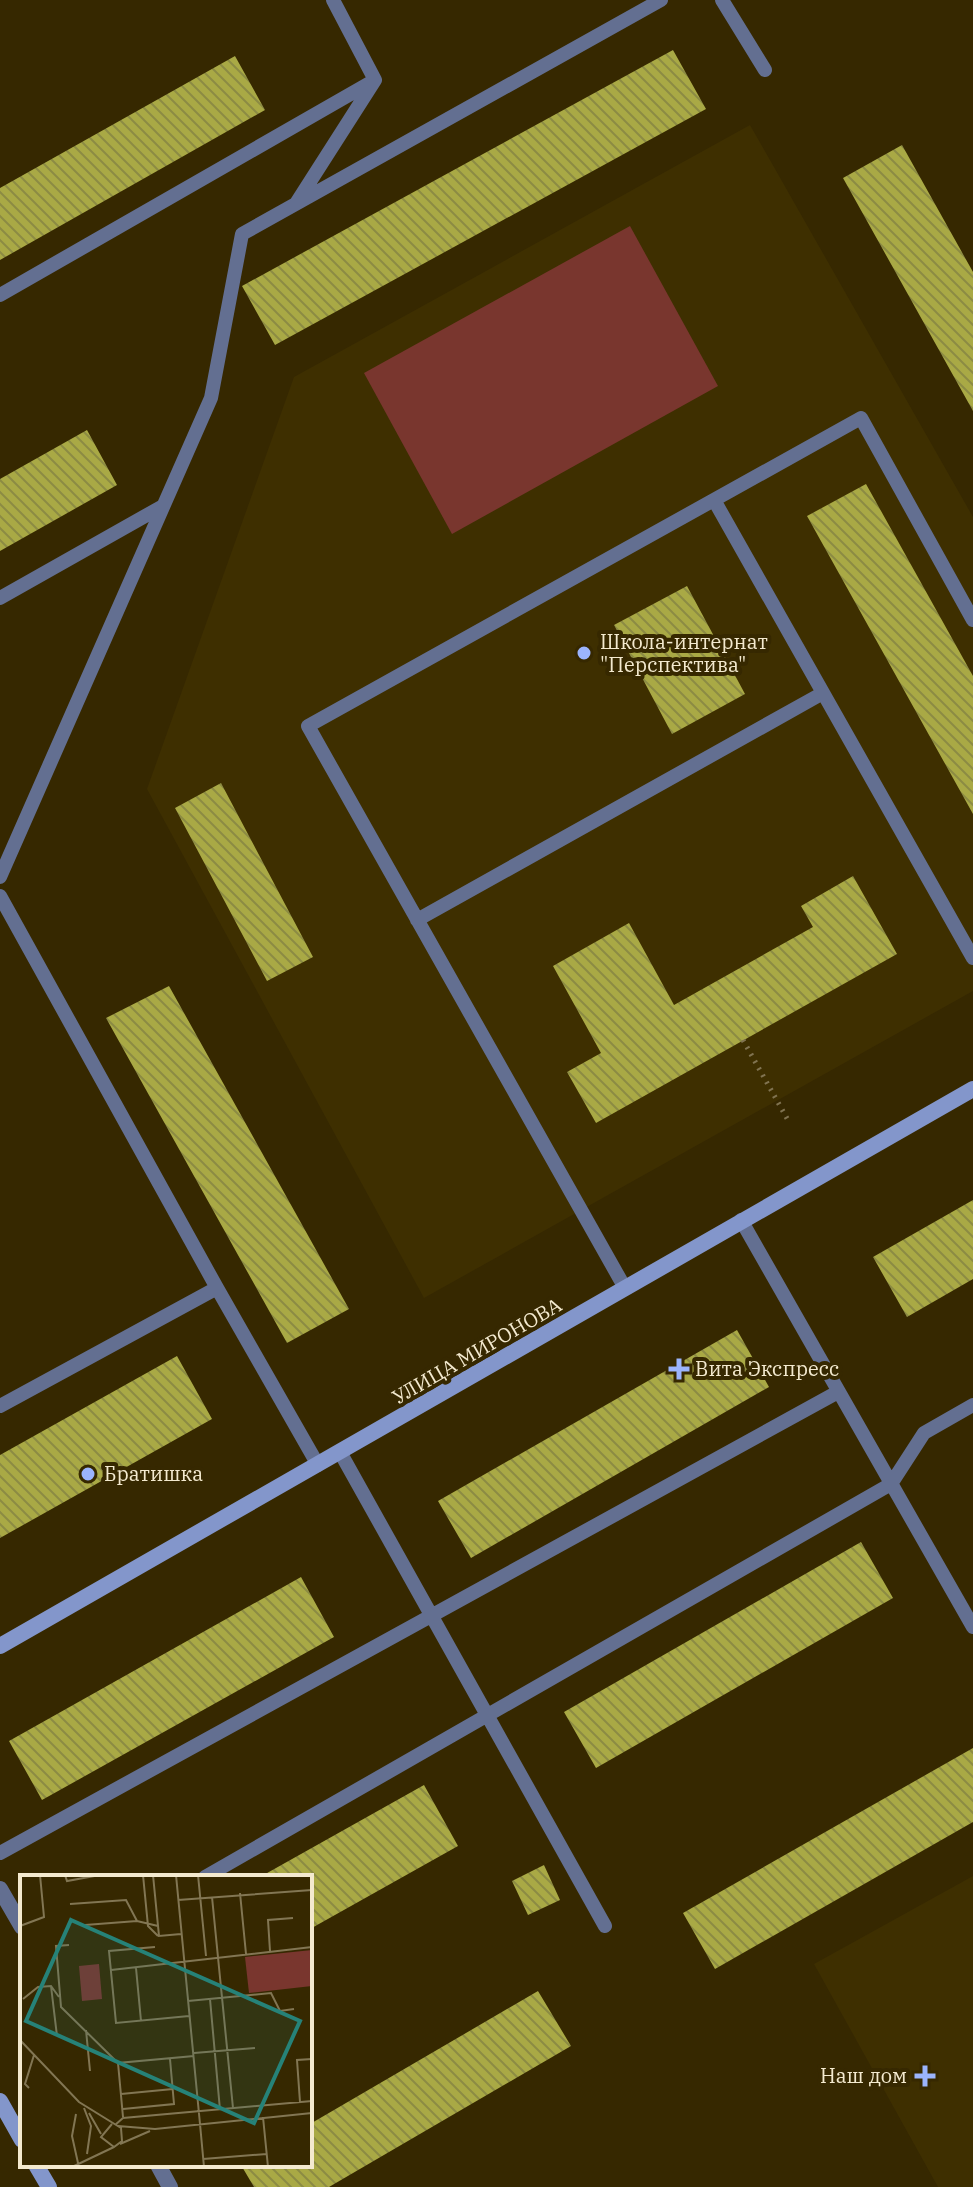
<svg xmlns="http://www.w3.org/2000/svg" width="973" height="2187" viewBox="0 0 973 2187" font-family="'IBM Plex Serif',serif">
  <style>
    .built { fill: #3e2f00 }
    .green { fill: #79362e }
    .building { fill: url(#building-back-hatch) }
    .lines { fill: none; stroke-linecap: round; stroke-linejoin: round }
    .path { stroke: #807350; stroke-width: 5; stroke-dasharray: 2 6; stroke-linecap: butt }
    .service { stroke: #636f91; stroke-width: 14 }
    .minor { stroke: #636f91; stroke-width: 16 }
    .secondary { stroke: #8396cb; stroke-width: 16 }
    .poi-dot { fill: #9bb4fd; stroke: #362800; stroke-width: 3 }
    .labels { text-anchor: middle; stroke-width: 8; stroke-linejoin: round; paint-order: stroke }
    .poi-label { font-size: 20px; fill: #f4eacf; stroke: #362800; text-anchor: start }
    .street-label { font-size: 20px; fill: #f4eacf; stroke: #362800 }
    .inset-road { fill: none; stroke: #827653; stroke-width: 2 }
    .view { fill: #268278; fill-opacity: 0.15; stroke: #268278; stroke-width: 4 }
    .inset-edge { fill: none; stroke: #f4eacf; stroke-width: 4 }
  </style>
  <defs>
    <pattern id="building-back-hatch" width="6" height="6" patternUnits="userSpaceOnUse" patternTransform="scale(2)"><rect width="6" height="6" fill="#a9a945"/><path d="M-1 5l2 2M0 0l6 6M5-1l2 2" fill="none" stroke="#8c8b43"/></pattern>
  </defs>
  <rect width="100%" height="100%" fill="#362800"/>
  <!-- built -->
  <path class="built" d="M750 125 973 517V991L424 1298 147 789 294 377Z
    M973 1876V2187H938L814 1964Z"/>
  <!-- green -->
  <path class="green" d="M630 226 718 386 452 534 364 373Z"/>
  <!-- building -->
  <path class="building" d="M673 50 706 109 275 345 242 286Z
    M235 56 265 110 0 260V188Z
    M902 145 973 272V411L843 178Z
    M87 430 117 485 0 551V479Z
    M866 484 973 676V814L807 516Z
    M687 586 745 694 672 734 614 625Z
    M221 783 313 957 267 981 175 808Z
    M853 876 897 954 596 1123 567 1072 601 1053 553 966 629 923 674 1005 813 927 801 906Z
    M169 986 349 1309 287 1343 106 1018Z
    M973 1200V1279L907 1317 873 1257Z
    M737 1330 769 1387 471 1558 438 1501Z
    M177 1356 212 1419 0 1538V1455Z
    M861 1542 893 1598 596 1768 564 1712Z
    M301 1577 334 1637 42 1800 9 1741Z
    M973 1748V1822L715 1969 683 1913Z
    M424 1785 458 1846 310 1929V1877H260Z
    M544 1865 560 1900 528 1915 512 1881Z
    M538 1991 571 2046 329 2187H254L241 2165H310V2124Z"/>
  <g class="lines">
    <!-- path -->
    <path class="path" d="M743 1040 789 1122"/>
    <!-- service -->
    <path class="service" d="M722 0 765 70
      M297 202 375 80 333 0
      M0 295 375 80
      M714 500 973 958
      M0 598 163 506
      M0 877 211 398 242 234 661 0
      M0 896 217 1288 318 1465
      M417 920 823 693
      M741 1220 973 1627
      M625 1288 308 726 861 418 973 620
      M0 1406 217 1288
      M340 1452 605 1926
      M0 1853 838 1392
      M205 1877 891 1484 924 1433 973 1405"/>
    <!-- minor -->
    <path class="minor" d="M0 1889 22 1927
      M158 2165 170 2187"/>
    <!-- secondary -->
    <path class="secondary" d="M0 1646 973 1089
      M0 2101 22 2140
      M36 2165 49 2187"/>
  </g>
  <!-- markers -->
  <g class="poi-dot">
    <circle cx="584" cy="653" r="8"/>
    <path d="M675 1357h8v8h8v8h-8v8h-8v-8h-8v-8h8z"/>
    <circle cx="88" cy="1474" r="8"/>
    <path d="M921 2064h8v8h8v8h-8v8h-8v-8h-8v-8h8z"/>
  </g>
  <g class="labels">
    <!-- poi labels -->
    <g class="poi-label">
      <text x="600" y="649">Школа-интернат<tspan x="600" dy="23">"Перспектива"</tspan></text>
      <text x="695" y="1376">Вита Экспресс</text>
      <text x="104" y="1481">Братишка</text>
      <text x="907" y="2083" text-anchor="end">Наш дом</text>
    </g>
    <!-- street labels -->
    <g class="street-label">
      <text transform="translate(477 1351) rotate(-30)" y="7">УЛИЦА МИРОНОВА</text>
    </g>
  </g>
  <!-- overview -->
  <g transform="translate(20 1875)">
    <rect width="292" height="292" fill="#362800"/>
    <path d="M79 89 82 124 62 126 59 91Z" fill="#79362e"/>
    <path d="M292 75V111L229 118 225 82Z" fill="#79362e"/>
    <path class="inset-road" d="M45 0 47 6 80 0M123 0 128 51 138 61M133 0 139 61 161 59M156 0 180 249M178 0 186 81M220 18 226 79M192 22 213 233M158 25 292 15M50 29 106 25 117 46M65 50 117 46 138 51M0 51 24 42 20 0M49 70 36 71 41 132 98 188M135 72 89 76 96 148 169 141M250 76 248 45 273 43M0 91V149M116 93 121 146M91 95 292 72M31 111 37 161M3 124 18 112 31 111 39 122M190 124 200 235M168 126 251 118 260 136 274 134M66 155 70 196M0 165 59 227 101 253 102 266 94 272 81 262 92 249M174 178 235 173M9 213 5 209 14 180M101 219 153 214M280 227 277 185 292 184M64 233 71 251 67 279M103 234 154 229 150 184M69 238 81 259M56 239 52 261 58 288M103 242 98 188 174 181M243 242 248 292M180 249 184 292M95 250 103 243 292 226M98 251 135 254 292 238M100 269 130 256M183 284 247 279M52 292 94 272"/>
    <path class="view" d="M51 45 280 146 234 248 6 146Z"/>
    <rect width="292" height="292" class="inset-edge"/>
  </g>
</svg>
